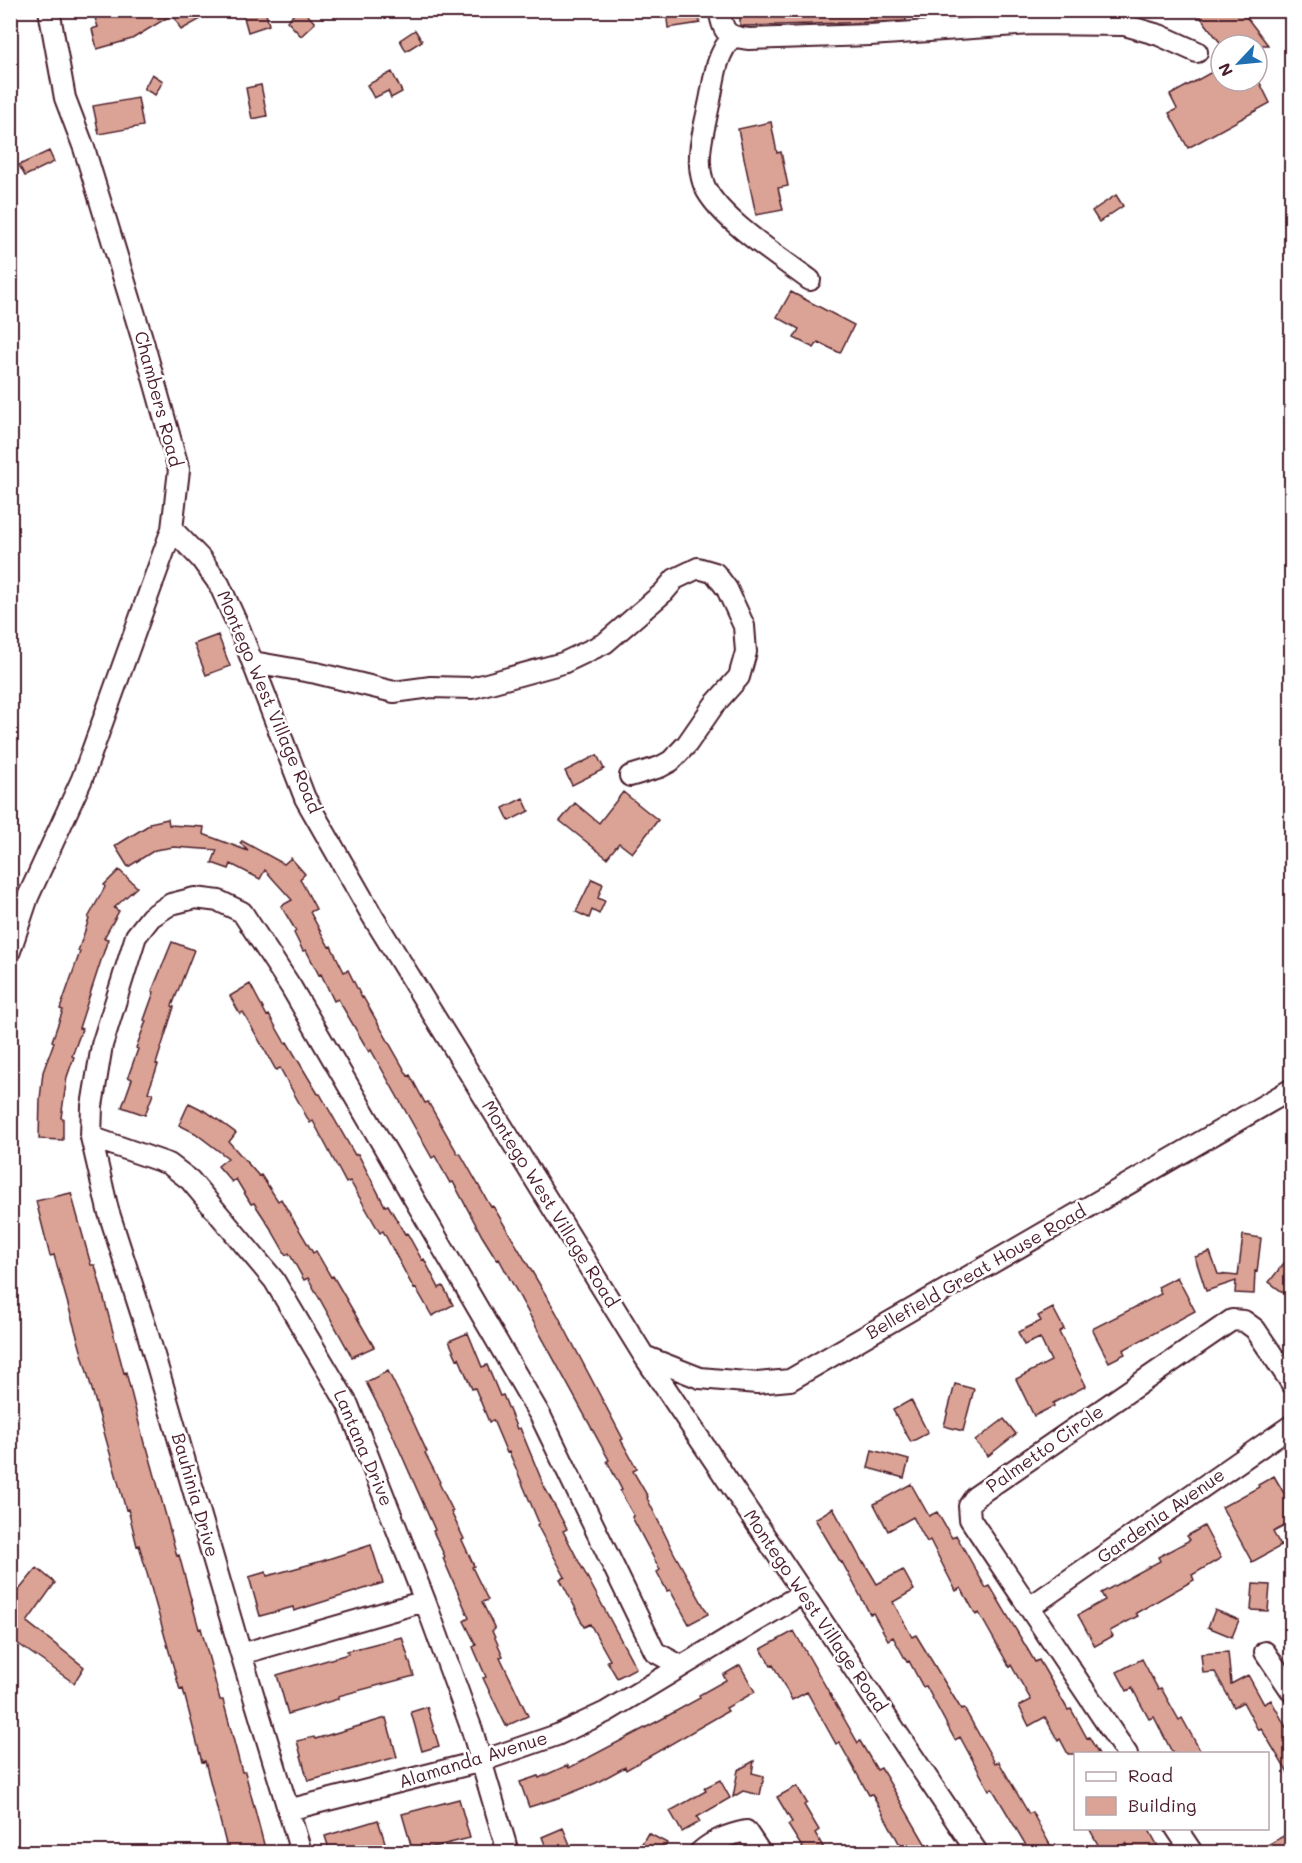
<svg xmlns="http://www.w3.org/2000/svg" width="1302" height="1863" viewBox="0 0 1302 1863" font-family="Mali,sans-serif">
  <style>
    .building { fill: #dba395; stroke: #4a1f2b; stroke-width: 1.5 }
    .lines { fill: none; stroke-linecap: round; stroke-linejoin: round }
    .minor-casing { stroke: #4a1f2b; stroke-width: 24 }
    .minor { stroke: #fff; stroke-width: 20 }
    .labels { text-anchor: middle; stroke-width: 5; stroke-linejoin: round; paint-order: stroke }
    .street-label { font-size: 18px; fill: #4a1f2b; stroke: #fff }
  </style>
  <rect width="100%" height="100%" fill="#fff"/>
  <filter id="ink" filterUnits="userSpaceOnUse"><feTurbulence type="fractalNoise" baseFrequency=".0167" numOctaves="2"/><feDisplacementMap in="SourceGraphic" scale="12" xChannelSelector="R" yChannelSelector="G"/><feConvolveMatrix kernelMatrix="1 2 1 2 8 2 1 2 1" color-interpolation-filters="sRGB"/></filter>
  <g filter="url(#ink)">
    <!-- building -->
    <path class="building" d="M109 10H194L199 20 181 30 173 14 132 39 97 49 92 29 98 27 94 15Z
      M242 10H265L269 25 248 32Z
      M298 10H303L315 23 301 36 287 21Z
      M666 10H698L700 23 668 28Z
      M740 10H906V21L743 26 740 25Z
      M1195 10H1241L1268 45H1222Z
      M415 30 422 41 406 51 400 40Z
      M1221 67V81H1259L1270 103 1188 148 1169 113 1177 109 1170 95Z
      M392 72 402 92 391 98 388 91 374 98 367 85Z
      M152 74 163 81 155 95 144 89Z
      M261 85 267 116 252 119 246 88Z
      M138 98 143 126 99 134 93 106Z
      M771 122 777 153 781 152 788 186 778 188 783 210 756 215 738 129Z
      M49 151 54 162 25 176 19 165Z
      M1116 195 1123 206 1099 222 1092 211Z
      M791 292 854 325 840 353 818 342 814 348 794 338 799 329 777 317Z
      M218 635 230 666 206 675 194 644Z
      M597 755 604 769 572 785 565 771Z
      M623 792 658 820 632 853 619 843 607 858 560 821 575 803 599 823Z
      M523 798 529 811 509 821 503 808Z
      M168 819 169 825 204 827 203 834 248 851 240 843 242 841 284 864 291 858 305 874 300 879 316 909 310 912 329 947 331 946 344 972 348 970 362 998 363 997 408 1076 410 1075 425 1103 428 1102 458 1154 460 1153 491 1207 493 1206 556 1312 623 1439 621 1440 637 1469 633 1471 648 1497 647 1498 674 1553 708 1614 689 1624 670 1590 667 1591 657 1572 660 1570 632 1517 634 1516 620 1491 622 1490 607 1461 609 1460 499 1259 497 1260 482 1236 453 1182 450 1183 435 1156 432 1158 371 1050 369 1052 338 999 334 1001 321 974 319 975 306 950 303 951 294 933 296 931 281 906 292 900 265 870 260 879 231 864 229 869 212 863 217 850 174 847 155 850 128 867 115 846 149 825V823Z
      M119 870 137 887 114 908 119 911 104 938 108 939 79 1028 82 1029 72 1056 74 1057 67 1077 61 1118H63V1140L39 1139 40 1099 43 1072 54 1042 52 1041 63 1010 60 1009 80 952 78 951 89 919 88 918 105 887 104 885Z
      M592 879 603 884 598 898 605 901 599 914 592 910 589 918 576 912Z
      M172 942 194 950 172 1006 174 1007 156 1064 158 1065 148 1092 153 1094 145 1115 122 1107 132 1079 128 1077 138 1049 136 1048 146 1021 144 1020 154 992 152 991Z
      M250 984 267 1016 269 1015 285 1043 287 1042 318 1094H320L355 1155 358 1154 385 1206 388 1205 405 1234 407 1233 422 1260 424 1259 439 1288 443 1286 453 1305 432 1316 416 1288 414 1289 383 1231 380 1233 350 1181 346 1183 313 1121 310 1123 280 1068 276 1070 243 1012 240 1014 230 996Z
      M189 1103 207 1112 236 1133 229 1142 259 1176 261 1175 278 1201 281 1199 313 1253 316 1251 331 1277 333 1276 374 1347 352 1357 308 1278 304 1280 289 1253 286 1255 271 1229 254 1203 251 1204 236 1179 232 1182 218 1166 228 1158 195 1133 179 1125Z
      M71 1193 91 1265H95L124 1373 126 1372 145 1447H147L177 1556 179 1555 199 1629 201 1628 220 1700H223L242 1772H245L266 1852H228L205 1761 202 1762 183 1689 180 1690 139 1545 137 1546 128 1509 126 1510 54 1255 50 1256 36 1201Z
      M1243 1235 1261 1238 1257 1272 1255 1271 1254 1294 1235 1293 1236 1281 1206 1291 1195 1257 1210 1252 1218 1274 1238 1276Z
      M1292 1253V1299L1269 1282Z
      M1177 1277 1195 1311 1123 1350 1125 1354 1109 1362 1092 1329 1161 1294 1158 1287Z
      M1053 1308 1064 1329 1059 1332 1086 1386 1053 1403 1054 1406 1034 1416 1016 1379 1051 1361 1040 1338 1024 1345 1018 1332 1041 1321 1038 1316Z
      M468 1333 482 1367 487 1365 500 1396 503 1395 517 1429 520 1428 544 1486 567 1529 563 1531 578 1560 636 1668 617 1678 607 1661 610 1660 590 1624 584 1627 575 1609H576L560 1579 565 1577 537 1525 539 1523 509 1452 507 1453 493 1420 489 1422 475 1388 472 1389 459 1358 457 1359 449 1341Z
      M388 1371 411 1417 427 1452 425 1453 440 1482 439 1483 453 1511 451 1512 464 1539 462 1540 474 1566 472 1567 488 1600 482 1602 495 1629 492 1631 503 1656 500 1657 528 1716 506 1726 483 1678 486 1677 473 1647 476 1645 464 1621 469 1618 443 1558 445 1557 433 1531 435 1530 391 1431 366 1382Z
      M955 1384 974 1389 963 1431 944 1426Z
      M911 1400 928 1433 911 1442 893 1410Z
      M1004 1419 1016 1434 988 1456 975 1441Z
      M872 1450 909 1460 904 1478 868 1468Z
      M1274 1476 1292 1507V1522L1273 1532 1281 1546 1252 1562 1222 1507 1259 1487 1258 1485Z
      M911 1484 929 1516 937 1512 952 1538 956 1535 986 1588 990 1586 1035 1662 1039 1660 1068 1710 1071 1709 1087 1738 1089 1737 1099 1754H1068L1060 1739 1058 1741 1045 1717 1029 1726 1019 1706 1031 1700 1011 1665 1009 1666 979 1613 976 1615 961 1588 956 1591 930 1540 927 1542 913 1517 888 1531 874 1504Z
      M833 1508 863 1563 864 1562 877 1584 903 1570 914 1590 893 1602 912 1637 916 1635 961 1709 964 1708 995 1763 999 1762 1029 1814 1032 1812 1054 1852H1030L992 1788 989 1790 960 1737 955 1740 926 1686 923 1687 909 1661 907 1662 893 1637 888 1640 873 1613 870 1614 842 1562 841 1563 815 1519Z
      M1204 1526 1221 1558 1192 1575 1194 1580 1136 1613 1138 1616 1110 1631 1113 1636 1095 1646 1078 1615 1105 1600 1101 1593 1160 1561 1158 1557 1190 1540 1187 1536Z
      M371 1545 383 1583 294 1611 293 1607 260 1616 249 1577 266 1572 267 1576 322 1561Z
      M37 1568 55 1583 27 1622 84 1667 74 1683 17 1643 10 1646V1601Z
      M1253 1584 1270 1585 1268 1611 1251 1610Z
      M1215 1610 1239 1620 1232 1637 1208 1627Z
      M794 1631 858 1743 860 1741 877 1770 881 1768 930 1852H904L872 1794 869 1795 839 1742 836 1744 807 1692 792 1700 773 1665 771 1666 761 1649Z
      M402 1637 414 1676 338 1696V1699L288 1714 277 1675 348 1654 347 1651Z
      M1228 1652 1231 1684 1248 1675 1264 1704 1271 1700 1286 1727 1292 1725V1780L1261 1728 1258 1730 1243 1702 1234 1707 1215 1672 1203 1673 1201 1654Z
      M1142 1659 1158 1689 1161 1688 1179 1720 1182 1718 1202 1754H1173L1154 1717 1149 1719 1132 1688 1127 1691 1117 1672Z
      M740 1665 755 1692 726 1708 728 1711 626 1770 625 1767 596 1783 561 1797 529 1807 520 1782 538 1776 539 1778 568 1765 569 1768 660 1720 700 1698 699 1695 726 1680 723 1675Z
      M427 1707 439 1746 422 1751 411 1712Z
      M386 1718 397 1757 308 1781 297 1741 314 1737 315 1739Z
      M754 1761 752 1773 764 1776 760 1795 743 1791 733 1797 738 1770Z
      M720 1780 730 1798 697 1817 700 1822 682 1832 670 1811 706 1791 704 1788Z
      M797 1786 807 1803 804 1805 819 1830 815 1833 826 1852H805L788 1825 792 1822 777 1797Z
      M459 1799 470 1838 413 1852 402 1814Z
      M378 1820 388 1852H330L325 1836Z
      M563 1828 571 1847 557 1852H548L542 1837Z
      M1089 1828H1148L1161 1852H1132L1126 1843 1109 1852H1102Z
      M648 1833 667 1843 662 1852H637Z
      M1287 1834 1292 1842V1852H1255Z"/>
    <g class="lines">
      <defs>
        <path id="minor" d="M719 10C724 33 725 36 749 39L870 35 1032 24 1124 25 1159 35 1197 52
          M732 37C714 59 715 79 709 105 704 130 695 157 703 182 713 215 781 258 810 280
          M172 529 201 559 219 584 240 630 305 798 373 917 644 1356 977 1852
          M253 662 316 673 394 692 431 687 472 688 563 663 605 643 664 592 675 579 698 568 715 573 727 589 744 626 746 652 739 677 714 705 687 744 671 761 660 767 630 776
          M10 951 28 897 82 779 172 529 179 470 142 338 84 148 65 98 49 10
          M91 1137 169 1164 190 1180 274 1280 348 1405 425 1601 472 1730 508 1852
          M644 1356 700 1378 757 1383 790 1380 1292 1089
          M1030 1607 1292 1425
          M1265 1652 1292 1692
          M241 1654 425 1601
          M1127 1754 970 1519 969 1506 975 1497 1232 1320 1244 1321 1255 1329 1292 1384
          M288 1810 482 1761 557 1735 606 1712 803 1593
          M1176 1828 1192 1852
          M301 1852 241 1654 147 1331 108 1210 91 1137 92 1106 102 1045 136 936 151 917 171 904 195 898 219 901 242 912 291 987 541 1417 655 1652 681 1666
          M700 1852C714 1840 728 1835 746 1831L760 1852"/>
      </defs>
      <!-- minor casing -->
      <use href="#minor" class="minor-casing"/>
      <!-- minor -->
      <use href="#minor" class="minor"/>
    </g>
  </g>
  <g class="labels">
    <!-- street labels -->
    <g class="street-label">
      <text transform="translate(158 399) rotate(75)" y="6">Chambers Road</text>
      <text transform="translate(269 702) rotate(67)" y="6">Montego West Village Road</text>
      <text transform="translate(550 1204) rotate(58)" y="6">Montego West Village Road</text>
      <text transform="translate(976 1272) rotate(-30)" y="6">Bellefield Great House Road</text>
      <text transform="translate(363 1448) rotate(67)" y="6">Lantana Drive</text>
      <text transform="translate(1045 1449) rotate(-35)" y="6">Palmetto Circle</text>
      <text transform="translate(195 1495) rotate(74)" y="6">Bauhinia Drive</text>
      <text transform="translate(1161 1516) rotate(-35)" y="6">Gardenia Avenue</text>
      <text transform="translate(815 1611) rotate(56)" y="6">Montego West Village Road</text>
      <text transform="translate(473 1760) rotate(-17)" y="6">Alamanda Avenue</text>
    </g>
  </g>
  <!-- margin -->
  <rect width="1302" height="1863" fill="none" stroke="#fff" stroke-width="36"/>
  <rect x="18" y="18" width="1266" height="1827" fill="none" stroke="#4a1f2b" stroke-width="2" filter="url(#ink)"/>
  <!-- legend -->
  <rect x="1074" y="1752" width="195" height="78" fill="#ffffff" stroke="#b7a5aa" stroke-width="1.5"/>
  <rect x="1086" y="1772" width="30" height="9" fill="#ffffff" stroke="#b7a5aa" stroke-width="1.5"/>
  <text x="1128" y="1782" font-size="18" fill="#4a1f2b">Road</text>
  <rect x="1086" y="1797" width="30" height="18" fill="#dba395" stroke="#b7a5aa" stroke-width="1.5"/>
  <text x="1128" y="1812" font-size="18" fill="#4a1f2b">Building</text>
  <!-- north arrow -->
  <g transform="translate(1239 63) rotate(244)"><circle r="28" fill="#ffffff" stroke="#b7a5aa" stroke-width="1.5"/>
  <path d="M0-4.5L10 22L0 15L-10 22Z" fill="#1f6fb2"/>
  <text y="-9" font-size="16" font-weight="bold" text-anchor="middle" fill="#4a1f2b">N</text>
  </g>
</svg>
